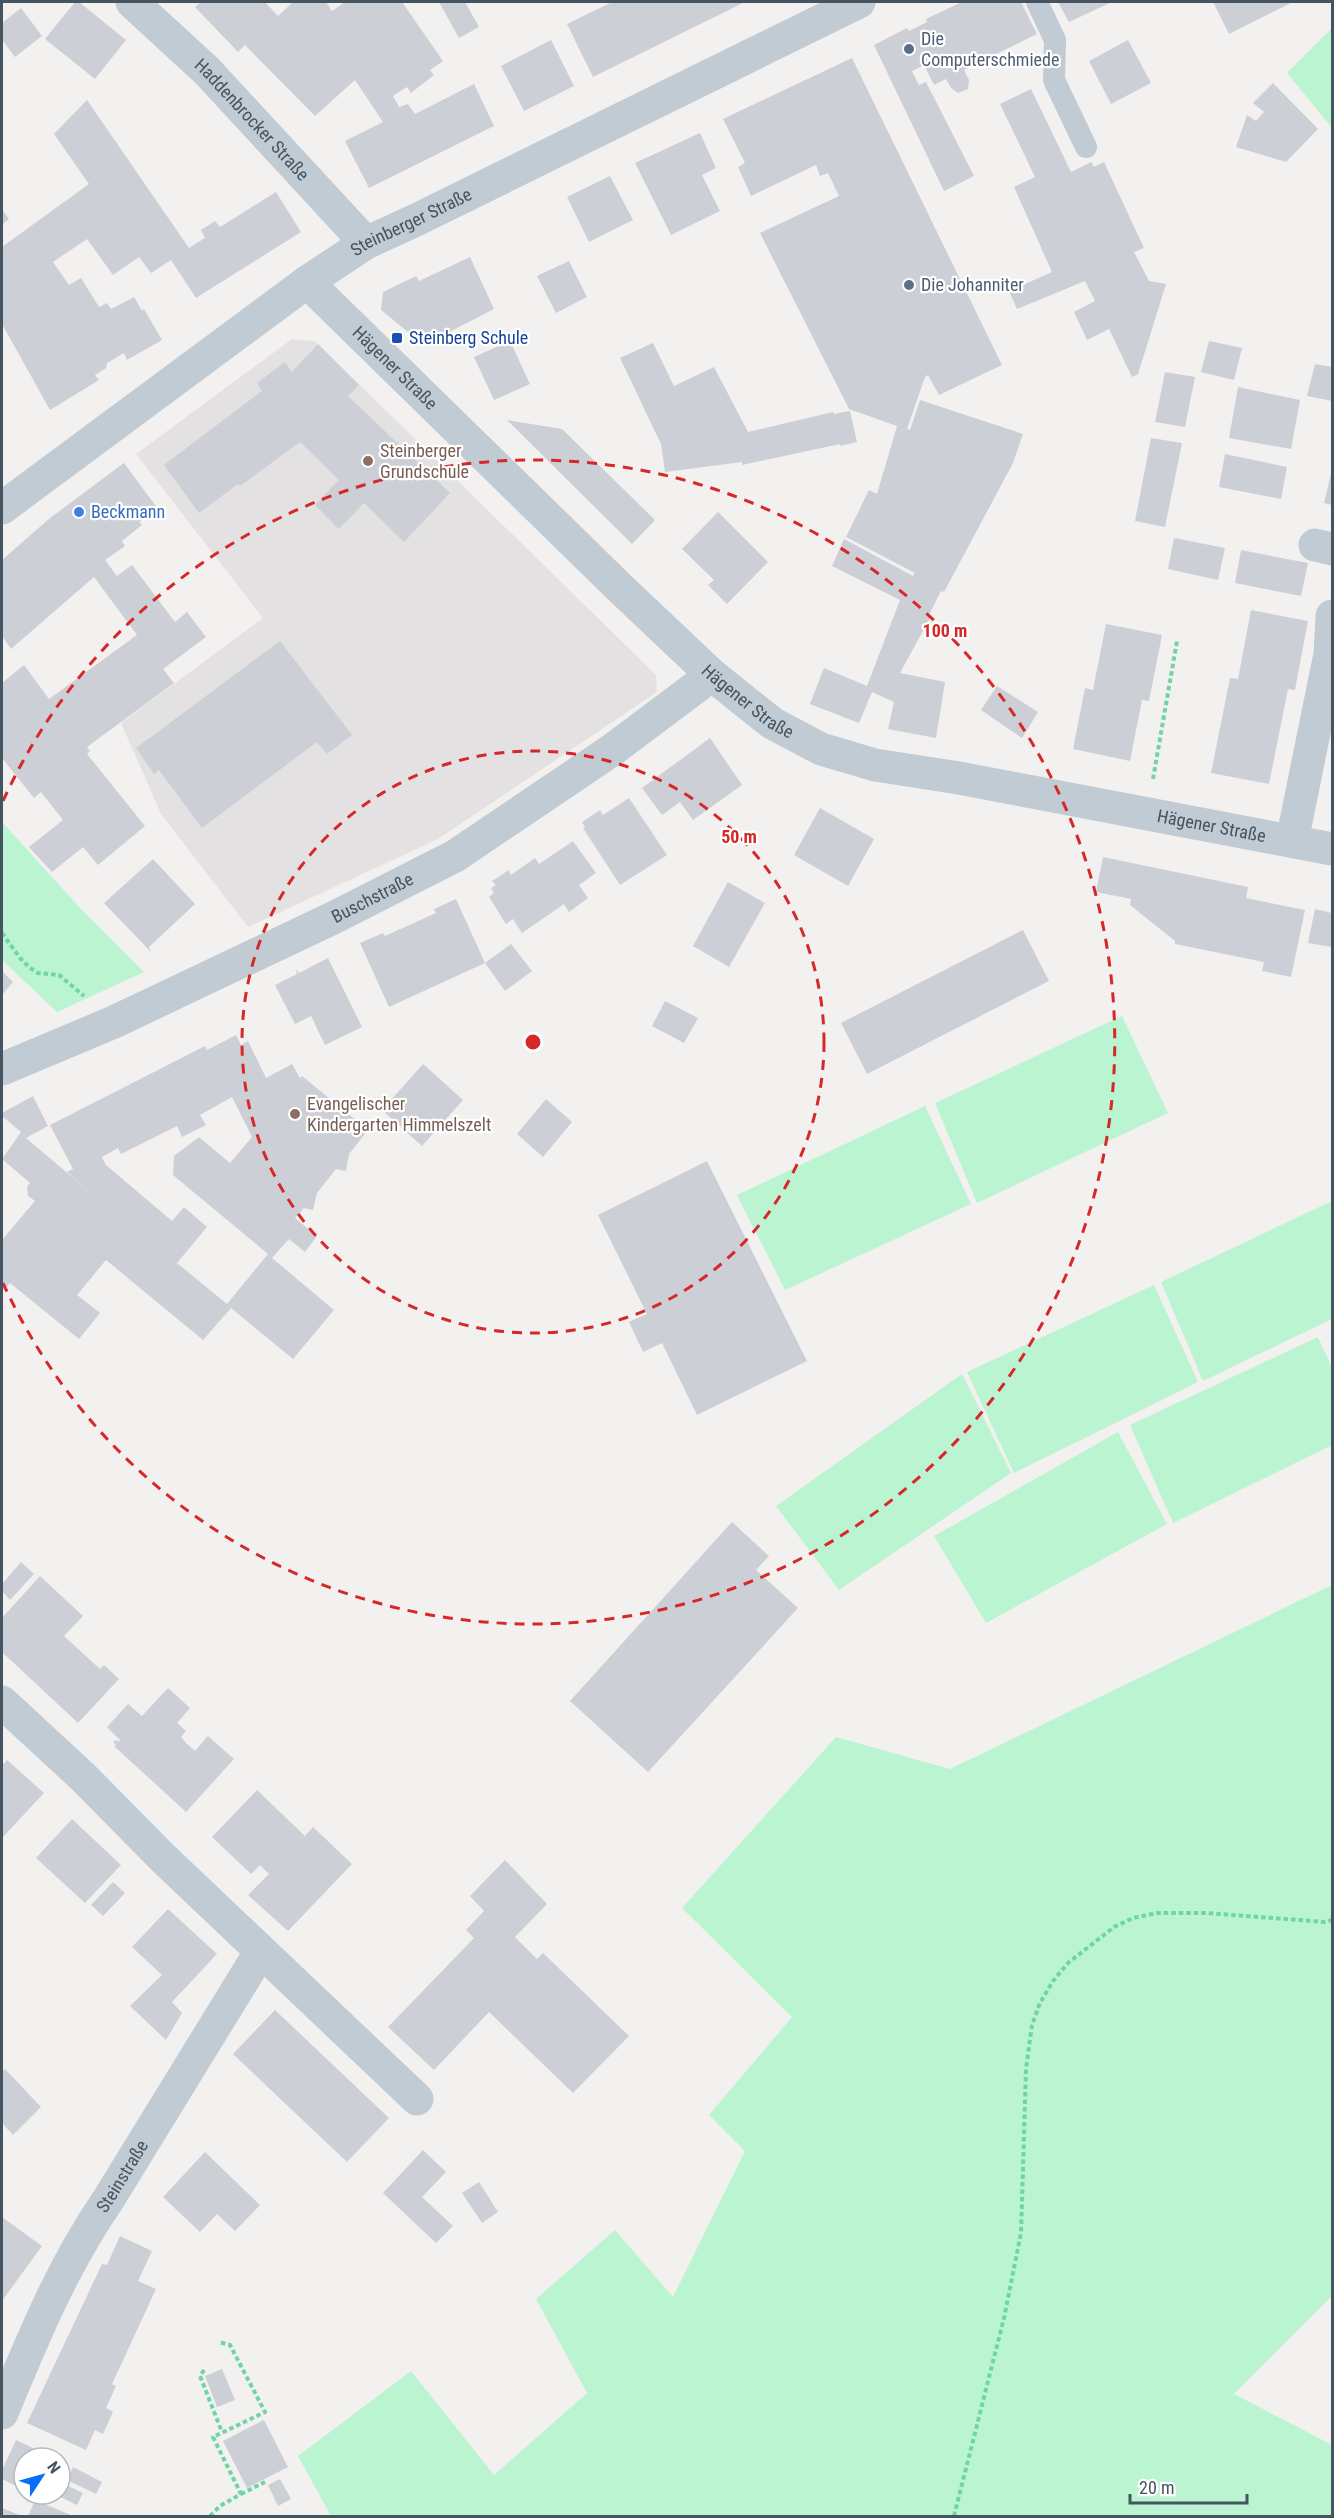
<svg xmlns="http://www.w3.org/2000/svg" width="1334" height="2518" viewBox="0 0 1334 2518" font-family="'Roboto Condensed',sans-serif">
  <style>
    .education { fill: #e4e1e2 }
    .green { fill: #bbf4d1 }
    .building { fill: #cccfd6; fill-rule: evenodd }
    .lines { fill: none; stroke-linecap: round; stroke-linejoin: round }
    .path { stroke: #6fd5a4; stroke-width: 4; stroke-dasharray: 4.5 3; stroke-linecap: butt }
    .lane { stroke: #c0cbd3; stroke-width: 22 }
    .street { stroke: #c0cbd3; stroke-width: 33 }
    .ring { fill: none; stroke: #d62828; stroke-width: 3; stroke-dasharray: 10 8 }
    .service-dot { fill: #5c6f8a; stroke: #fff; stroke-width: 2 }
    .transit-dot { fill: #1a4fb4; stroke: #fff; stroke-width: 2 }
    .education-dot { fill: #8d6e63; stroke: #fff; stroke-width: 2 }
    .shop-dot { fill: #3f7fe0; stroke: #fff; stroke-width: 2 }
    .labels { text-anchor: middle; stroke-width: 4.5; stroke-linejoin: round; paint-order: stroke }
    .service-label { font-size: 18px; fill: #4e5e75; stroke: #fff; text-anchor: start }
    .street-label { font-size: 18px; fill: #465360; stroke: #fff }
    .transit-label { font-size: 18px; fill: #164399; stroke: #fff; text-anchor: start }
    .education-label { font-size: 18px; fill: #785e54; stroke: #fff; text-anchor: start }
    .shop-label { font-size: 18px; fill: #366cbe; stroke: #fff; text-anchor: start }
    .centre { fill: #d62828; stroke: #fff; stroke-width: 3 }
    .ring-label { font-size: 18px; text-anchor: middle; font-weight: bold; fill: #d62828; stroke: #fff; stroke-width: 4.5; stroke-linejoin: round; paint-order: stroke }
  </style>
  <rect width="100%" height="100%" fill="#f3f0f0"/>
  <!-- education -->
  <path class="education" d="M292 339 315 341 656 675 657 692 438 839 248 927 161 814 121 723 263 618 136 454Z"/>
  <!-- green -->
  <path class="green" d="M1332 28V128L1287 73Z
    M2 822 82 910 144 972 57 1012 2 960Z
    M1122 1016 1168 1113 977 1203 935 1103Z
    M925 1106 971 1204 785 1290 737 1195Z
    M1332 1201V1319L1203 1381 1161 1282Z
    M1154 1285 1198 1382 1014 1473 967 1372Z
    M1318 1337 1332 1368V1445L1173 1523 1130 1425Z
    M962 1374 1011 1473 839 1590 776 1506Z
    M1118 1432 1167 1524 986 1623 934 1536Z
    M1332 1585V2296L1234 2394 1332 2445V2516H331L298 2456 411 2371 494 2475 587 2393 536 2299 615 2230 673 2297 745 2151 709 2115 792 2017 682 1908 836 1737 950 1769Z"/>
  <!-- building -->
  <path class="building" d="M75 2H79L126 40 95 79 45 39Z
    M201 2H265L278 16 293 2H326L332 11 345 2H402L443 61 430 70 434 75 411 93 407 87 393 96 399 107 408 104 415 114 474 84 494 126 369 188 345 141 383 122 355 80 315 116 245 45 238 52 195 7Z
    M439 2H465L479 27 459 38Z
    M612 2H745L593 77 567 24Z
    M962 2H1021L1037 34 964 70 969 80 968 89 958 93 951 88 946 79 934 85 924 65 912 71 919 85 926 82 974 176 944 191 874 45 907 28 909 31 927 22 926 19Z
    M1058 2H1112L1069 22Z
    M1213 2H1293L1229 34Z
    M21 8 42 36 15 57 2 40V23Z
    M551 40 574 86 524 111 501 66Z
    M1128 40 1151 83 1111 104 1089 61Z
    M852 58 1002 365 939 395 928 375 925 377 907 429 910 430 920 400 1023 434 1013 463 944 592 941 591 929 615 931 616 900 673 945 682 936 738 888 729 894 702 872 692 859 723 810 704 824 668 867 686 900 600 832 566 844 539 913 576 915 573 846 537 869 490 877 494 897 426 849 409 760 233 839 196 828 173 820 176 816 165 751 196 738 167 745 163 723 119Z
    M1273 83 1318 129 1286 162 1236 147 1247 115 1256 121 1264 112 1253 103Z
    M1031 89 1071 172 1091 162 1094 167 1104 162 1144 248 1134 252 1149 281 1166 284 1138 374 1132 377 1109 329 1087 340 1074 312 1095 301 1085 281 1017 309 1009 291 1052 272 1014 187 1035 177 1000 104Z
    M87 100 189 248 205 238 201 230 215 221 220 227 276 192 301 232 196 298 171 260 151 273 139 257 113 275 87 239 53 262 69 285 81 278 99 307 107 303 111 309 134 297 142 311 144 309 162 340 127 360 124 353 107 363 106 368 95 375 99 380 50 410 2 324V247L89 184 54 134Z
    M700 133 716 168 702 175 720 211 671 235 635 163Z
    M610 176 633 220 589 242 567 197Z
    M2 209 9 219 2 225Z
    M470 257 494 309 424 345 381 310 383 292 416 276 419 281Z
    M569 261 587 297 556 313 537 276Z
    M510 341 530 384 494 400 474 357Z
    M1209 341 1242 348 1234 380 1201 372Z
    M653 343 674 386 714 367 748 432 833 412 834 414 850 411 857 442 840 446V444L742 465V462L665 472 661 444 620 358Z
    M318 344 359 385 348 396 450 493 404 542 364 503 339 529 315 505 339 480 300 442 240 486 238 484 199 513 164 465 262 391 257 383 285 362 292 372Z
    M1315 364 1332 367V401L1307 396Z
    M1165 372 1195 377 1185 427 1155 422Z
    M1238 387 1300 400 1291 449 1229 438Z
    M507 420 562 429 655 520 632 544Z
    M1151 438 1182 443 1165 527 1135 521Z
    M1225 454 1287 467 1281 499 1219 487Z
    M124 463 158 509 139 522 142 525 122 541 125 546 105 560 117 576 132 565 175 622 187 612 206 637 163 669 174 683 87 747 90 751 87 754 145 826 98 865 83 847 52 872 29 847 63 820 41 792 34 798 2 758V683L24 665 49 699 137 635 94 577 11 649 2 636V560L50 518Z
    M1332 469V505L1324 503Z
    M718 512 768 562 727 604 708 585 714 580 682 549Z
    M1174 538 1225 548 1218 580 1168 569Z
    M1241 550 1308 563 1301 596 1235 583Z
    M1251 610 1308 621 1295 690 1288 689 1269 784 1211 773 1230 678 1238 679Z
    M1106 624 1162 635 1149 701 1142 700 1130 761 1073 749 1085 688 1093 690Z
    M280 641 352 735 327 754 317 742 202 828 159 770 154 774 136 748Z
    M997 686 1038 712 1022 738 981 710Z
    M710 738 742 785 693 820 680 802 662 815 642 788Z
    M629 798 667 855 620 885 583 828 585 827 582 822 600 810 603 815Z
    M820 808 874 839 848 886 794 855Z
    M573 841 596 873 579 885 588 898 569 912 564 904 522 933 513 919 506 924 489 897 494 893 491 888 496 885 492 881 509 870 511 875 535 858 539 864Z
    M1103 857 1248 887 1246 898 1305 910 1291 977 1262 971 1264 962 1175 944V941L1130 905 1131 899 1096 892Z
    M153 859 195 904 149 947 151 952 104 903Z
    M728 882 765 903 729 967 693 946Z
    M456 899 485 963 389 1007 360 943 383 933 385 936 436 913 434 909Z
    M1315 909 1332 913V947L1308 943Z
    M1023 930 1049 981 867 1074 841 1023Z
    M511 944 532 971 505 991 485 963Z
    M328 958 362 1027 325 1045 311 1016 295 1024 275 985 297 974 296 969 299 973Z
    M2 971 13 982 2 995Z
    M665 1001 698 1018 684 1043 652 1026Z
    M236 1035 241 1045 248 1041 266 1078 292 1064 300 1078 302 1076 368 1130 349 1154 346 1171 336 1169 317 1193 313 1210 304 1208 295 1218 317 1236 305 1252 289 1239 272 1258 334 1310 293 1359 231 1308 203 1340 106 1260 77 1295 100 1313 79 1339 10 1283 2 1292V1240L35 1201 28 1196 27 1187 30 1183 2 1159 21 1132 2 1116V1113L33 1096 48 1126 26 1138 97 1198 67 1172 73 1169 50 1125 205 1046 207 1050ZM232 1097 252 1137 230 1163 199 1137 174 1156 173 1175 268 1254 227 1304 177 1263 207 1227 184 1207 172 1221 106 1165 102 1157 118 1148 121 1154 177 1126 182 1137 206 1125 200 1115Z
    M423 1064 463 1100 422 1146 382 1110Z
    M546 1099 572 1122 543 1157 517 1134Z
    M707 1161 807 1361 697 1415 662 1343 643 1352 629 1322 647 1314 598 1215Z
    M732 1522 769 1556 756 1570 798 1608 648 1772 570 1701Z
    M21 1562 34 1574 10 1600 2 1591V1584Z
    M40 1576 83 1616 64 1636 100 1669 104 1665 119 1679 78 1723 2 1652V1618Z
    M168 1688 190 1708 177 1723 186 1731 181 1737 186 1743 195 1751 208 1736 234 1759 186 1812 114 1746 116 1745 113 1742 116 1740 119 1742 120 1740 107 1727 128 1704 142 1716Z
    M7 1760 44 1793 3 1837 2 1835V1761L4 1764Z
    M257 1790 305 1836 313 1827 352 1864 288 1931 248 1895 269 1874 260 1865 251 1874 212 1837Z
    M72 1819 121 1865 85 1903 36 1858Z
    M505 1860 547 1904 515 1937 537 1959 543 1953 629 2036 573 2093 489 2012 434 2070 388 2027 474 1938 466 1930 484 1911 470 1896Z
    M113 1882 125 1893 103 1916 91 1905Z
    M168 1909 217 1954 172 2002 182 2013 166 2040 130 2006 162 1975 132 1947Z
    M275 2010 389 2118 347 2162 233 2054Z
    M5 2069 41 2107 13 2135 2 2123V2072Z
    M423 2150 446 2172 422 2197 453 2226 436 2243 383 2193Z
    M205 2152 260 2205 235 2231 217 2214 200 2232 163 2197Z
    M479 2182 498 2212 482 2223 462 2193Z
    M2 2217 42 2246 2 2301Z
    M120 2236 152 2251 138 2281 156 2289 112 2384 116 2386 106 2408 113 2412 103 2434 95 2430 86 2450 27 2423 102 2264 107 2265Z
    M222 2369 235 2400 217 2407 205 2376Z
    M264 2420 288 2467 247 2488 223 2441Z
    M16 2440 43 2453 40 2458H24V2490L2 2479V2470Z
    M73 2467 102 2482 96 2494 67 2480Z
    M280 2479 291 2499 278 2506 268 2485Z
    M62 2483 83 2493 77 2505 54 2494H60Z
    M35 2500 73 2516H28Z
    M2 2508 22 2516H2Z"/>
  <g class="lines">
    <!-- path -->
    <path class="path" d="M1153 779 1177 641
      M2 933 20 958 30 968 38 973 59 975 84 996
      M204 2370 200 2376 222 2432
      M241 2494 265 2482
      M210 2516 220 2506 241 2494 213 2437 265 2412 230 2345 219 2342
      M954 2516 1004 2318 1021 2233 1026 2069 1032 2025 1040 2003 1053 1981 1068 1963 1114 1927 1133 1918 1157 1913H1206L1325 1922 1332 1920"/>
    <!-- lane -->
    <path class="lane" d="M1037 2 1055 40 1054 80 1086 147"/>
    <!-- street -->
    <g class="street">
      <path id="s1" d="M132 2 207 71 366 243"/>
      <path id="s2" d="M307 282 621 589 712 675 772 723 821 749 875 765 959 778 1332 849"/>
      <path id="s3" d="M2 508 307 282 366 243 416 220 859 2"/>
      <path d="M1315 545 1332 549"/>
      <path d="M1292 841 1330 654 1332 616"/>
      <path id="s4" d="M2 1069 114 1022 333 918 455 856 612 750 712 675"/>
      <path d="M2 1702 83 1777 162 1857 417 2099"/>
      <path id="s5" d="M2 2413C32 2340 63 2265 108 2200L261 1951"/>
    </g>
  </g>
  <!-- distance rings -->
  <g class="ring">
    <circle cx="533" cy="1042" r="291"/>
    <path d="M3 801A582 582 0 1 1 3 1283"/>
  </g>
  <!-- markers -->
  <g class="service-dot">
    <circle cx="909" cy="49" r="6"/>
    <circle cx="909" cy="285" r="6"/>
  </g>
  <rect class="transit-dot" x="391" y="332" width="12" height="12" rx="3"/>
  <g class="education-dot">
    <circle cx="368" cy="461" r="6"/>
    <circle cx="295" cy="1114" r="6"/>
  </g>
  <circle class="shop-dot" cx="79" cy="512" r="6"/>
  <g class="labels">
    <!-- service labels -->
    <g class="service-label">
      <text x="921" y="45">Die<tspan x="921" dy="21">Computerschmiede</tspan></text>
      <text x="921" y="291">Die Johanniter</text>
    </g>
    <!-- street labels -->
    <g class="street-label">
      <text dy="6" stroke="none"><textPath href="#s1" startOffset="168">Haddenbrocker Straße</textPath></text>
      <text dy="6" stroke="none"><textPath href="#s3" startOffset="500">Steinberger Straße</textPath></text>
      <text dy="6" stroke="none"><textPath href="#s2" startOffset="123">Hägener Straße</textPath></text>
      <text dy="6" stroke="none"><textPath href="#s2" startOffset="609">Hägener Straße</textPath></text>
      <text dy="6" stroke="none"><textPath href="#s2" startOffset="1095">Hägener Straße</textPath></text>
      <text dy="6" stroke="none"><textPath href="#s4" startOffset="408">Buschstraße</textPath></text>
      <text dy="6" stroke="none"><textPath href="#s5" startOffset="266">Steinstraße</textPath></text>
    </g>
    <!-- transit labels -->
    <g class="transit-label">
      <text x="409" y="344">Steinberg Schule</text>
    </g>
    <!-- education labels -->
    <g class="education-label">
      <text x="380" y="457">Steinberger<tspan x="380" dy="21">Grundschule</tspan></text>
      <text x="307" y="1110">Evangelischer<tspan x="307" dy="21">Kindergarten Himmelszelt</tspan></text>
    </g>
    <!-- shop labels -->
    <g class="shop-label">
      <text x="91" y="518">Beckmann</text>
    </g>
  </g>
  <circle cx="533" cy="1042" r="9" class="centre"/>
  <g class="ring-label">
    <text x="945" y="637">100 m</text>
    <text x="739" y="843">50 m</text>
  </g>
  <!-- border -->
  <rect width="1334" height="2518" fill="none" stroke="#465360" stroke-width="6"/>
  <!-- north arrow -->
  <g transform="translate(42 2476) rotate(54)"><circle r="28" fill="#ffffff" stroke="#b5babf" stroke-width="1.5"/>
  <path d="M0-4.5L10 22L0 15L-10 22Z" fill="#076ef6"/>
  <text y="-9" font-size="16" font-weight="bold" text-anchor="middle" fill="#465360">N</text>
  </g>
  <!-- scale -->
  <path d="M1130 2494v9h117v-9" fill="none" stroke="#465360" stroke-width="3"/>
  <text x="1139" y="2494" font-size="18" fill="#465360" stroke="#ffffff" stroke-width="4.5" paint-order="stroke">20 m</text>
</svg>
